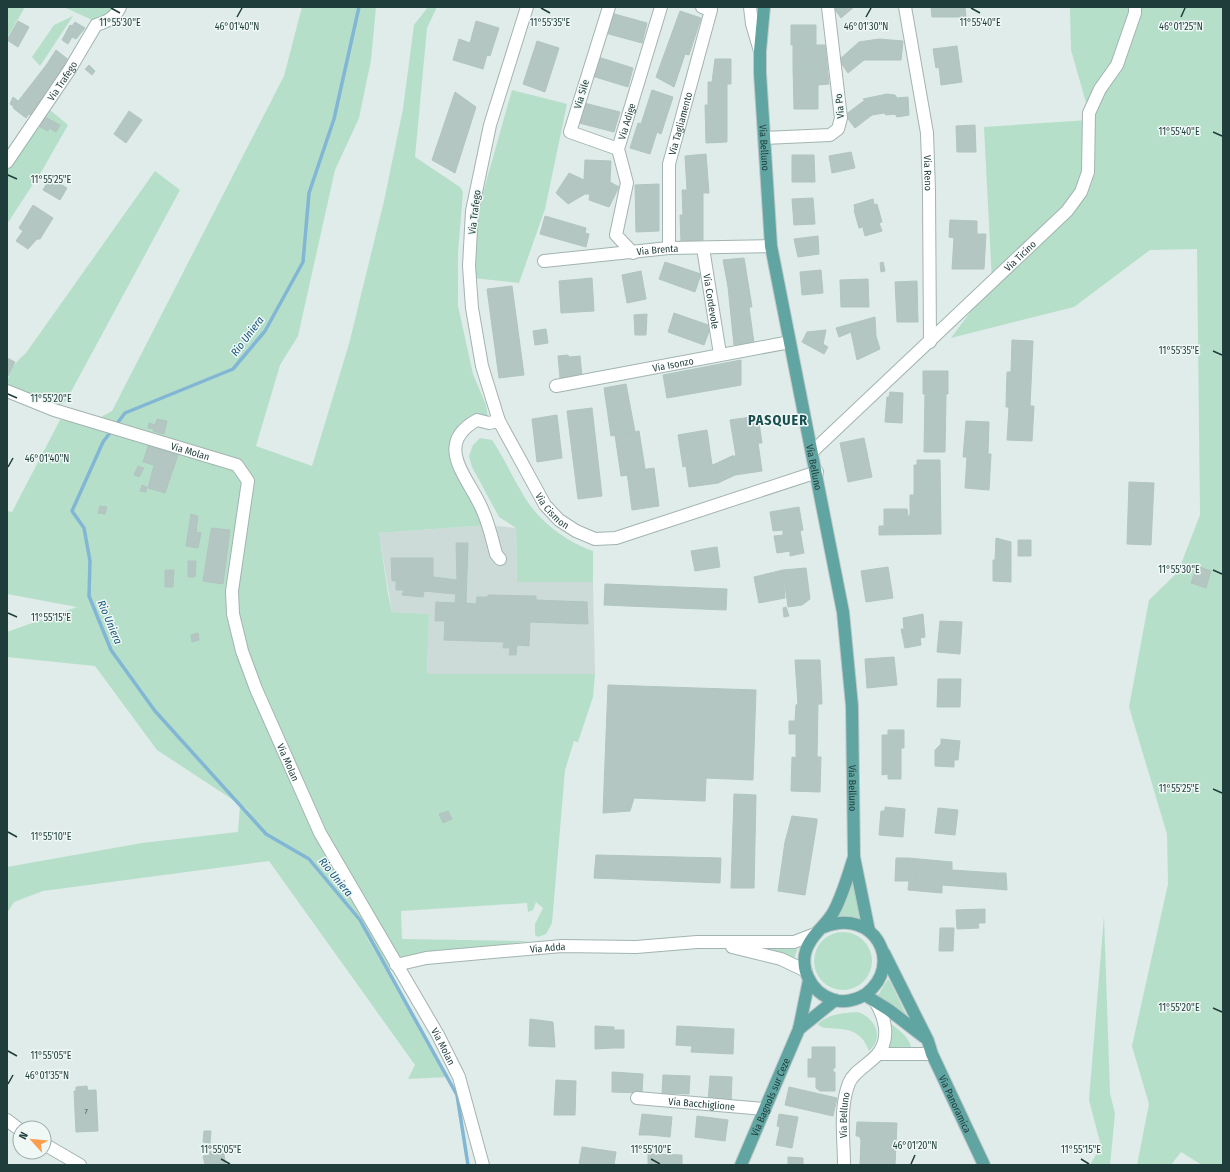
<svg xmlns="http://www.w3.org/2000/svg" width="1230" height="1172" viewBox="0 0 1230 1172" font-family="'Fira Sans Condensed',sans-serif">
  <style>
    .built { fill: #cddbd8 }
    .green { fill: #b6dfca }
    .lines { fill: none; stroke-linecap: round; stroke-linejoin: round }
    .stream { stroke: #82b6d5; stroke-width: 3.5 }
    .building { fill: #b4c6c2; stroke: #b1c5c1 }
    .minor-casing { stroke: #a2b4b1; stroke-width: 14 }
    .major-casing { stroke: #c0c9c8; stroke-width: 14 }
    .minor { stroke: #fff; stroke-width: 12 }
    .major { stroke: #60a5a2; stroke-width: 12 }
    .ticks { fill: none; stroke: #1f3d3b; stroke-width: 1.5 }
    .labels { text-anchor: middle; stroke-width: 3; stroke-linejoin: round; paint-order: stroke }
    .number-label { font-size: 8px; fill: #445f5d }
    .street-label { font-size: 10px; fill: #1f3d3b; stroke: #f0f8f6 }
    .water-label { font-size: 11px; font-style: italic; fill: #15547d; stroke: #f0f8f6 }
    .district-label { font-size: 14px; font-weight: bold; letter-spacing: 1px; fill: #19504f; stroke: #f0f8f6 }
    .ticks-label { font-size: 10px; text-anchor: middle; fill: #1f3d3b; stroke: #f0f8f6; stroke-width: 3; stroke-linejoin: round; paint-order: stroke }
  </style>
  <rect width="100%" height="100%" fill="#dfece9"/>
  <!-- built -->
  <path class="built" d="M488 525 516 528 517 582H593L595 674H427L429 614 392 612 379 533Z"/>
  <!-- green -->
  <path class="green" d="M7 7H25L7 38Z
    M64 7H118L102 31 90 19Z
    M302 7H376L371 60 359 118 335 170 298 336 280 365 256 446 312 466 349 344 384 201 403 109 414 25 428 7H437L427 28 415 157 460 187 463 192 458 253V306L473 374 486 405 489 423 477 420 455 447 488 525 379 533 388 594 392 612 429 614 427 674H595L593 697 578 742 574 741 565 770 552 923 546 934 538 937 535 935V924L543 908 536 902 533 910 528 912 527 903 401 911 402 939 528 941 426 958 396 965 388 971 355 920 397 986 448 1077 408 1079 415 1065 269 861 43 891 14 902 7 913V867L142 843 238 832 240 806 253 813 157 750 95 666 7 657V632L77 607 7 594V511L12 512 60 420 90 423 112 411 284 76Z
    M1070 7H1223V1165H1202L1181 1152 1171 1165H1137L1149 1104 1132 1046 1168 884 1167 834 1129 707 1149 600 1178 572 1200 515 1197 249 1150 250 1074 307 951 338 992 283 984 127 1089 120V113L1071 50Z
    M73 16 40 66 32 57 54 25Z
    M512 90 567 104 545 209 519 283 473 278 477 214Z
    M44 105 68 125 43 169 7 224V162Z
    M155 171 180 190 66 401 54 410 7 390C7 373 13 364 26 353Z
    M480 438 492 440C503 456 511 474 521 491 536 519 564 541 593 551V582H517L516 528 499 517 472 467 469 456 473 445Z
    M847 882H855L863 922 835 918Z
    M1104 916 1110 1093 1115 1114 1110 1165H1090L1101 1146 1089 1100Z
    M814 961a29 29 0 1 1 58 0a29 29 0 1 1-58 0Z
    M798 946 794 960 768 950 767 947Z
    M888 979 891 983 910 1023 877 997Z
    M858 1012C875 1018 885 1037 869 1051 858 1018 826 1035 818 1024 827 1014 845 1013 858 1012Z
    M886 1021C894 1025 911 1038 911 1048L892 1052 885 1046Z"/>
  <g class="lines">
    <!-- stream -->
    <path class="stream" d="M359 7 334 119 309 193 303 262 265 331 233 369 125 413 103 442 72 511 84 528 90 561 89 596 111 650 155 711 266 834 309 859 360 920 457 1095 468 1165"/>
  </g>
  <!-- building -->
  <path class="building" d="M833 7H854L841 18Z
    M931 7H965L966 17H932Z
    M680 11 701 18 689 55 685 54 674 87 656 77Z
    M611 13 647 23 642 43 605 33Z
    M18 21 29 27 18 47 7 40Z
    M476 21 499 28 490 56 487 55 483 69 453 60 459 39 470 43Z
    M75 22 85 28 76 39 72 37 68 44 62 40 70 25 72 26Z
    M791 25H816V45H791Z
    M879 39 903 41 901 60H864L848 73 839 60 859 42Z
    M537 41 559 48 545 92 523 84Z
    M793 45H825L829 84 818 85V67H793Z
    M957 46 962 82 941 85 939 67 936 68 933 49Z
    M56 50 70 61 61 76 47 64Z
    M598 57 633 68 628 87 592 76Z
    M715 59H731V84H727V142L706 143 705 105H708V82H712Z
    M47 64 61 76 32 117 29 114 26 118 13 108Z
    M89 65 95 71 92 75 85 69Z
    M793 67H818V109H794Z
    M652 90 673 97 661 134 657 132 650 154 630 148 638 123 641 124Z
    M455 92 476 107 455 173 432 160Z
    M887 94 895 95 897 98 908 97 909 115 897 117 895 114 886 115 884 113 872 115 855 128 845 115 865 100 863 99Z
    M13 97 18 101 14 107 10 104Z
    M584 103 620 112 614 132 579 123Z
    M129 111 142 120 126 143 114 134Z
    M45 117 60 125 56 132 49 128 48 131 40 127Z
    M975 125 976 152H957L956 126Z
    M851 152 855 168 832 173 829 156Z
    M706 154 709 193H703V240L681 242 680 215H683L682 190H687L685 156Z
    M792 155H814L815 182H792Z
    M585 160 611 161 610 182 619 187 609 207 589 200 590 194H585L568 204 556 193 569 173 584 180Z
    M50 178 67 188 60 200 43 190Z
    M659 184V231L636 232 635 185Z
    M813 198 815 224 794 225 792 199Z
    M873 199 874 204 855 210 854 205Z
    M877 204 882 222 859 228 854 210Z
    M33 205 53 218 40 239H37L28 249 16 241 23 231 19 228Z
    M545 216 586 228 585 233 589 234 586 247 540 234Z
    M950 220 977 221V234H986L984 269H952L954 238 949 237Z
    M879 223 882 231 865 236 863 228Z
    M818 236 819 254 798 257 794 239Z
    M744 258 752 307H749L754 343 734 345 728 287 723 260Z
    M665 262 701 274 695 292 659 279Z
    M883 262 885 271 881 272 880 263Z
    M821 270 823 293 802 295 800 272Z
    M641 271 646 299 627 303 622 275Z
    M592 278 594 311 561 313 559 281Z
    M868 279 869 307H841L840 280Z
    M917 281 918 322H897L895 282Z
    M512 286 524 375 499 378 487 289Z
    M674 313 711 326 704 345 668 332Z
    M647 314 646 335H635L634 315Z
    M875 317 876 336 880 349 857 360 851 332 839 337 836 328Z
    M546 329 548 343 535 345 533 331Z
    M826 330 823 344 828 347 824 354 802 342 807 332Z
    M1012 340 1033 341 1030 406H1034L1032 441 1007 440 1009 407H1006L1007 372H1011Z
    M568 355 569 357 580 356 582 377 560 378 558 356Z
    M7 358 15 362 8 376H7Z
    M741 360V385L667 398 663 375Z
    M923 371H948V394H923Z
    M626 384 635 432 611 436 604 388Z
    M890 392 903 393 902 423 885 422 887 397H889Z
    M925 394H946L945 452H924Z
    M592 408 602 496 578 499 567 411Z
    M557 415 562 458 537 462 532 419Z
    M758 416 762 443H758L762 471 735 475 732 456H736L730 420Z
    M157 419 167 421 164 434 153 431 154 429 148 428 149 423 155 425Z
    M966 421 989 422 988 454H991L989 490 965 488 967 457H963Z
    M707 430 712 465 715 464 718 483 689 487 686 466 683 467 678 435Z
    M639 431 645 469 627 472 628 475 621 476 615 435Z
    M864 438 872 477 848 482 840 443Z
    M148 446 178 455 165 493 148 488 154 465 143 462Z
    M732 456 735 475 718 483 715 464Z
    M917 460H940L941 534 879 535V526H884V509H907L908 516H910V495H914V465H917Z
    M138 466 144 468 139 477 134 475Z
    M654 468 659 506 632 510 627 472Z
    M1129 482 1154 483 1151 545 1127 544Z
    M142 485 147 487 146 492 140 491Z
    M100 506 107 507 105 514 98 513Z
    M799 507 803 530 800 531 804 553 790 556V551L777 553 774 536 783 535V530L773 531 770 512Z
    M191 514 198 516 196 532 201 533 198 548 186 546Z
    M212 528 230 530 223 584 203 581 211 530Z
    M996 538 1011 542V561H995Z
    M1018 540H1031V556H1018Z
    M456 543H468L466 603 476 604 477 597H488V595L536 596V600L587 602 588 624 530 622 529 646 517 645 516 655H509L510 648H503L504 642 444 640 445 621H435L436 602 455 603 457 580Z
    M717 547 720 567 695 571 691 551Z
    M391 558H433V577L457 580 455 594 424 591 423 597 402 595 404 590H396V581H392Z
    M993 560 1011 561V582L993 581Z
    M188 561H196L195 577H188Z
    M1197 566 1211 571 1206 588 1191 583Z
    M888 567 893 598 866 602 861 571Z
    M806 568 810 599 802 605 788 607 783 570Z
    M165 570H174L173 587H165Z
    M783 570 785 598 759 603 754 577Z
    M605 584 727 589 726 610 604 605Z
    M786 607 789 616 784 617 783 608Z
    M923 614 925 637 920 638 921 645 905 648 901 629H904L903 618Z
    M940 621 962 622 960 654 937 652Z
    M198 633 199 640 192 642 191 635Z
    M894 657 897 685 867 688 865 659Z
    M795 660H820L822 704H798Z
    M938 679H961L960 707H937Z
    M608 685 756 690 753 780 706 778 705 801 634 798 630 811 603 813Z
    M798 704H818L817 757H821L820 792 791 791 792 757 796 758V734H789V721H795L796 705Z
    M888 730H904V748H901V779H888V774L882 775V735H888Z
    M941 739 960 741 958 760H954V767L935 766V750L941 744Z
    M734 794 756 795 754 888H731Z
    M885 807 905 809 903 837 879 835 881 811H885Z
    M938 808 958 810 955 835 935 833Z
    M448 811 452 819 443 823 439 814Z
    M792 816 817 819V822L805 895 778 891 785 842Z
    M596 855 721 858 720 883 594 878Z
    M896 858H908V868H917L916 881H895Z
    M908 858 952 862V870L997 873 996 889 942 885V893L908 890 909 881H916L917 868H908Z
    M997 873H1006L1007 890 996 889Z
    M985 909V923H978L979 928 957 929 956 910Z
    M940 928H954L953 951H939Z
    M530 1019 553 1022 555 1047 529 1046Z
    M595 1026 614 1027 613 1048 595 1049Z
    M677 1026 734 1029 733 1054 691 1052 692 1046 676 1045Z
    M613 1030H624V1048H613Z
    M812 1047H835V1068H833V1072H835V1091H820L816 1088V1077H808V1059H812Z
    M612 1072 643 1074 642 1093 612 1092Z
    M663 1075 690 1076 689 1094 662 1093Z
    M710 1076 732 1077 731 1103 708 1102Z
    M556 1080 576 1081 575 1115H554Z
    M87 1086 88 1091H76V1087Z
    M789 1087 837 1098 833 1116 785 1105Z
    M96 1090 98 1131 76 1132 74 1091Z
    M642 1114 652 1115 650 1135H639Z
    M779 1114 798 1117 792 1148 776 1145 780 1127 777 1126Z
    M652 1115 672 1117 670 1137 650 1135Z
    M697 1116 728 1120 725 1141 695 1137Z
    M857 1122 897 1123 895 1165H860L861 1140 859 1136H856Z
    M204 1131H211L210 1143 203 1142Z
    M582 1147 616 1152 614 1165H579Z
    M223 1149 226 1165H205L203 1156 210 1155 209 1152Z
    M648 1154 682 1155V1165H648Z
    M788 1157 803 1158V1165H788Z"/>
  <g class="lines">
    <defs>
      <g id="minor">
        <path id="s1" d="M527 7 490 125 472 211 469 266 472 308 482 366 499 421 545 505 559 520 576 531 595 539 616 538 817 472"/>
        <path d="M609 7 570 132 618 149"/>
        <path d="M750 7 752 24 760 51"/>
        <path id="s2" d="M905 7 927 133 929 191 930 342"/>
        <path d="M764 138 830 135 838 129 841 118 828 7"/>
        <path id="s3" d="M7 162 70 69 96 25C106 22 115 18 120 7"/>
        <path id="s4" d="M669 248V164L711 10 702 7"/>
        <path id="s5" d="M703 248 720 354"/>
        <path id="s6" d="M633 253 616 235 627 183 618 149 661 7"/>
        <path id="s7" d="M544 261 669 248 771 246"/>
        <path id="s8" d="M556 386 790 342"/>
        <path id="s9" d="M7 391 54 410 237 465 248 481 232 591 233 614 242 651 256 689 320 833 438 1035 459 1077 483 1165"/>
        <path d="M499 421 489 423 477 420C432 445 469 478 482 509 489 524 492 539 496 554L500 559"/>
        <path id="s10" d="M812 452 1067 211 1081 192 1088 172 1089 113 1100 89 1117 65 1135 13V7"/>
        <path d="M732 947 781 959 806 971"/>
        <path id="s11" d="M396 965 426 958 562 946 636 947 697 942H794L815 934"/>
        <path d="M878 1054H932"/>
        <path id="s12" d="M637 1098 765 1109"/>
        <path d="M7 1120 20 1130"/>
        <path d="M44 1144 80 1165"/>
        <path id="s13" d="M844 1165C844 1139 839 1108 849 1083 854 1071 868 1065 877 1055 891 1039 885 1017 875 1001"/>
      </g>
      <g id="major">
        <path id="s14" d="M764 7 760 51V73L771 246 843 612 852 706 854 857 869 931"/>
        <path d="M824 927C874 907 905 964 866 994 857 1000 844 1003 834 1000 810 993 796 964 810 942 817 930 828 923 834 911 843 894 848 875 854 857"/>
        <path id="s15" d="M884 953 928 1041 932 1054 984 1165"/>
        <path d="M865 995 889 1010 924 1037"/>
        <path d="M799 1029 835 1000"/>
        <path id="s16" d="M741 1165 799 1029 809 980"/>
      </g>
    </defs>
    <!-- minor casing -->
    <use href="#minor" class="minor-casing"/>
    <!-- major casing -->
    <use href="#major" class="major-casing"/>
    <!-- minor -->
    <use href="#minor" class="minor"/>
    <!-- major -->
    <use href="#major" class="major"/>
  </g>
  <!-- ticks -->
  <path class="ticks" d="M111 8 120 13M541 8 550 13M971 8 980 13M237 17 242 8M866 17 871 8M1181 17 1185 8M1213 132 1222 136M8 175 17 179M1213 351 1222 355M8 394 17 398M8 467 13 458M1213 570 1222 574M8 613 17 617M1213 789 1222 793M8 832 17 837M1213 1008 1222 1012M8 1051 17 1056M8 1084 13 1075M221 1159 230 1164M651 1159 660 1164M1081 1159 1089 1164M911 1164 915 1155"/>
  <g class="labels">
    <!-- number labels -->
    <g class="number-label">
      <text x="86" y="1114">7</text>
    </g>
    <!-- street labels -->
    <g class="street-label">
      <text dy="4" stroke="none"><textPath href="#s3" startOffset="98">Via Trafego</textPath></text>
      <text transform="translate(581 94) rotate(-73)" y="4">Via Sile</text>
      <text transform="translate(839 106) rotate(-95)" y="4">Via Po</text>
      <text dy="4" stroke="none"><textPath href="#s6" startOffset="142">Via Adige</textPath></text>
      <text dy="4" stroke="none"><textPath href="#s4" startOffset="126">Via Tagliamento</textPath></text>
      <text dy="4" stroke="none"><textPath href="#s14" startOffset="141">Via Belluno</textPath></text>
      <text dy="4" stroke="none"><textPath href="#s2" startOffset="168">Via Reno</textPath></text>
      <text transform="translate(474 212) rotate(-83)" y="4">Via Trafego</text>
      <text dy="4" stroke="none"><textPath href="#s7" startOffset="114">Via Brenta</textPath></text>
      <text dy="4" stroke="none"><textPath href="#s10" startOffset="286">Via Ticino</textPath></text>
      <text dy="4" stroke="none"><textPath href="#s5" startOffset="54">Via Cordevole</textPath></text>
      <text dy="4" stroke="none"><textPath href="#s8" startOffset="119">Via Isonzo</textPath></text>
      <text dy="4" stroke="none"><textPath href="#s9" startOffset="193">Via Molan</textPath></text>
      <text dy="4" stroke="none"><textPath href="#s14" startOffset="465">Via Belluno</textPath></text>
      <text dy="4" stroke="none"><textPath href="#s1" startOffset="530">Via Cismon</textPath></text>
      <text dy="4" stroke="none"><textPath href="#s9" startOffset="554">Via Molan</textPath></text>
      <text dy="4" stroke="none"><textPath href="#s14" startOffset="789">Via Belluno</textPath></text>
      <text dy="4" stroke="none"><textPath href="#s11" startOffset="153">Via Adda</textPath></text>
      <text dy="4" stroke="none"><textPath href="#s9" startOffset="878">Via Molan</textPath></text>
      <text dy="4" stroke="none"><textPath href="#s16" startOffset="74">Via Bagnols sur Ceze</textPath></text>
      <text dy="4" stroke="none"><textPath href="#s12" startOffset="65">Via Bacchiglione</textPath></text>
      <text dy="4" stroke="none"><textPath href="#s15" startOffset="167">Via Panoramica</textPath></text>
      <text dy="4" stroke="none"><textPath href="#s13" startOffset="50">Via Belluno</textPath></text>
    </g>
    <!-- water labels -->
    <g class="water-label">
      <text transform="translate(247 336) rotate(-53)" y="4">Rio Uniera</text>
      <text transform="translate(110 622) rotate(67)" y="4">Rio Uniera</text>
      <text transform="translate(336 877) rotate(51)" y="4">Rio Uniera</text>
    </g>
    <!-- district labels -->
    <g class="district-label">
      <text x="778" y="425">PASQUER</text>
    </g>
  </g>
  <g class="ticks-label">
    <text x="120" y="26">11°55'30"E</text>
    <text x="550" y="26">11°55'35"E</text>
    <text x="980" y="26">11°55'40"E</text>
    <text x="237" y="30">46°01'40"N</text>
    <text x="866" y="30">46°01'30"N</text>
    <text x="1181" y="30">46°01'25"N</text>
    <text x="1179" y="135">11°55'40"E</text>
    <text x="51" y="183">11°55'25"E</text>
    <text x="1179" y="354">11°55'35"E</text>
    <text x="51" y="402">11°55'20"E</text>
    <text x="47" y="462">46°01'40"N</text>
    <text x="1179" y="573">11°55'30"E</text>
    <text x="51" y="621">11°55'15"E</text>
    <text x="1179" y="792">11°55'25"E</text>
    <text x="51" y="840">11°55'10"E</text>
    <text x="1179" y="1011">11°55'20"E</text>
    <text x="51" y="1059">11°55'05"E</text>
    <text x="47" y="1079">46°01'35"N</text>
    <text x="915" y="1149">46°01'20"N</text>
    <text x="221" y="1153">11°55'05"E</text>
    <text x="651" y="1153">11°55'10"E</text>
    <text x="1081" y="1153">11°55'15"E</text>
  </g>
  <!-- border -->
  <rect width="1230" height="1172" fill="none" stroke="#1f3d3b" stroke-width="16"/>
  <!-- north arrow -->
  <g transform="translate(32 1140) rotate(297)"><circle r="19" fill="#f0f8f6" stroke="#9cadab"/>
  <path d="M0-3L7 15L0 10L-7 15Z" fill="#fc9e4c"/>
  <text y="-6" font-size="11" font-weight="bold" text-anchor="middle" fill="#1f3d3b">N</text>
  </g>
</svg>
